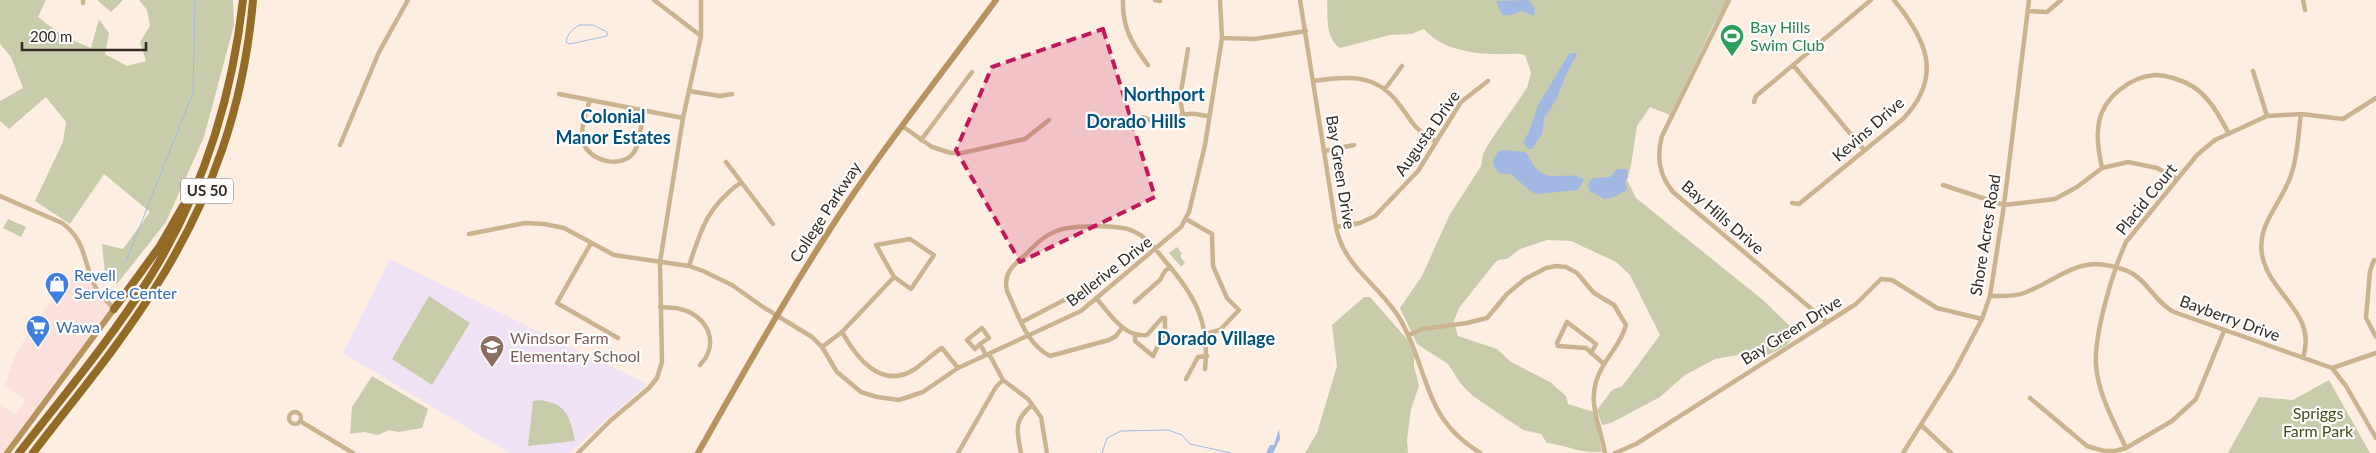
<svg xmlns="http://www.w3.org/2000/svg" width="2376" height="453" viewBox="0 0 2376 453" font-family="Lato,sans-serif">
  <style>
    .commercial { fill: #fbe0dc }
    .education { fill: #efe2f5 }
    .green { fill: #c9ccaa }
    .water { fill: #a1b9e2 }
    .lines { fill: none; stroke-linecap: round; stroke-linejoin: round }
    .stream { stroke: #a1b9e2; stroke-width: 1 }
    .street { stroke: #cbb38f; stroke-width: 4.5 }
    .secondary { stroke: #b8935d; stroke-width: 6 }
    .highway { stroke: #946b26; stroke-width: 8 }
    .marked { fill: #c2185b; fill-opacity: 0.2; stroke: #c2185b; stroke-width: 4; stroke-dasharray: 10 6; stroke-linejoin: round }
    .labels { text-anchor: middle; stroke-width: 4.5; stroke-linejoin: round; paint-order: stroke }
    .shield { fill: #fefefe; stroke: #716a64; stroke-width: 1 }
    .shield-label { font-size: 15px; font-weight: bold; fill: #342a22 }
    .leisure-label { font-size: 16px; fill: #27864d; stroke: #fefefe; text-anchor: start }
    .street-label { font-size: 16px; fill: #342a22; stroke: #fefefe }
    .shop-label { font-size: 16px; fill: #366cbe; stroke: #fefefe; text-anchor: start }
    .education-label { font-size: 16px; fill: #785e54; stroke: #fefefe; text-anchor: start }
    .park-label { font-size: 16px; fill: #4a4d17; stroke: #fefefe }
    .neighbourhood-label { font-size: 18px; font-weight: bold; fill: #00517e; stroke: #fefefe }
  </style>
  <rect width="100%" height="100%" fill="#feeee2"/>
  <!-- commercial -->
  <path class="commercial" d="M78 271 114 304 2 453H0V405L16 414 26 400 5 385 16 353 44 310Z"/>
  <!-- education -->
  <path class="education" d="M390 259 647 384 569 453H509L343 353Z"/>
  <!-- green -->
  <path class="green" d="M0 0H46L38 17 63 36 91 48 99 19 109 33 105 54 127 66 146 61 140 42 150 26 147 10 139 0H233L234 25 204 137 166 222 117 284 105 273 102 244 123 249 150 212 104 174 70 224 35 201 63 142 66 122 46 97 9 129 0 121V101L23 88 11 57 0 44Z
    M97 0H123L111 12Z
    M1327 0H1729L1714 24 1670 115 1650 107 1637 126 1631 165 1627 180 1636 198 1763 300 1796 332C1792 348 1766 355 1751 362L1738 355 1715 359 1685 375 1660 397 1611 423 1602 425 1597 410 1612 390 1622 386 1627 380 1660 335 1630 275 1616 262 1571 241 1547 240 1520 249 1507 259 1498 260 1494 264 1459 308 1454 321 1458 336 1497 349 1511 362 1550 382 1566 396 1568 404 1594 412 1602 452C1576 453 1570 446 1547 443L1541 434 1523 430 1473 396 1461 384 1448 364 1417 344 1400 308 1422 276 1449 216 1481 166 1483 154 1489 143 1527 88 1531 73 1525 55C1516 52 1507 55 1497 54 1473 54 1440 49 1424 29L1411 34 1390 35 1340 48C1325 38 1328 17 1327 0Z
    M8 219 26 227 21 237 3 228Z
    M1177 247 1182 254 1180 256 1185 263 1181 267 1169 253Z
    M429 296 470 323 432 385 392 359Z
    M1364 297H1370L1407 339 1414 354V366L1419 386 1411 409 1407 440 1408 453H1305L1317 433 1337 366 1332 325Z
    M372 376 428 409 422 428 398 432 389 430 378 435 364 432 350 434 352 407Z
    M2329 380 2370 453H2228L2259 397 2293 400Z
    M539 400C567 403 570 417 575 441L528 446 533 401Z"/>
  <!-- water -->
  <path class="water" d="M1529 0 1535 9 1534 16 1522 11 1511 15H1502L1496 1Z
    M1573 53H1577L1576 56 1565 77 1556 100 1544 118 1542 134 1532 149H1528L1523 142 1529 132 1538 105 1569 54Z
    M1503 150 1525 152C1532 159 1532 168 1542 173 1554 181 1574 170 1584 180L1578 190 1536 194 1529 190 1511 174H1501C1492 167 1490 160 1499 151Z
    M1617 169H1627L1628 177 1625 181 1627 190 1614 197 1604 199 1596 194 1590 192 1588 186 1590 180 1594 178 1610 177Z
    M1279 429 1280 439 1273 453H1266L1270 445H1274Z"/>
  <g class="lines">
    <!-- stream -->
    <path class="stream" d="M580 25H593L607 32V36L570 44 566 42C568 33 572 29 580 25Z
      M126 261 193 93 195 0
      M1102 453 1107 438 1121 431 1168 430 1182 435 1190 444 1231 453"/>
    <!-- street -->
    <path class="street" d="M83 0V3
      M654 0 701 36
      M1123 0C1122 27 1132 44 1148 65
      M1155 0 1160 1
      M1300 0 1336 227C1344 268 1380 285 1400 319 1419 351 1424 391 1444 420 1453 433 1466 444 1480 453
      M1729 0 1662 136C1656 157 1659 175 1673 192L1827 322
      M2303 0 2305 10
      M2028 11 2047 12 2061 0
      M1222 38 1255 39 1306 31
      M1793 65 1864 150
      M2253 71 2267 116
      M1313 81C1346 76 1376 73 1398 103 1414 123 1411 127 1435 141
      M1385 89 1402 66
      M689 91 720 96 732 94
      M559 94 683 118
      M590 100C586 111 580 131 583 142 589 161 622 170 634 152 641 141 641 123 643 110
      M1754 102 1756 96 1871 0
      M2301 114C2298 134 2298 156 2291 175 2282 204 2254 226 2263 259 2273 297 2317 313 2303 358
      M1183 116 1180 98 1188 49
      M1143 117C1172 131 1168 115 1189 114 1196 113 1203 116 1209 116
      M902 126 932 147 951 153H962L1025 139 1049 120
      M921 140 972 72
      M340 145 379 52 408 0
      M1324 151 1354 145
      M726 162 773 224
      M2102 168C2099 153 2096 138 2099 122 2104 97 2130 77 2155 75 2166 75 2182 80 2192 86 2209 96 2220 117 2229 134
      M1943 185 2004 205 2055 199 2077 187 2102 168 2128 162 2157 168 2177 179
      M0 196 62 223C87 241 83 264 96 288 101 295 108 302 114 309
      M1792 203 1799 204 1903 119C1944 76 1926 39 1894 0
      M1186 219 1212 234 1213 266 1227 298 1239 310 1220 330 1205 334
      M1336 227 1360 223 1375 216 1418 171 1461 102 1488 81
      M469 234 525 223 544 224 564 228 614 255 689 266 703 271 732 285 763 307 812 337 822 347 837 372 861 392 877 397 899 400 923 392 958 368 1081 311 1181 227 1189 212 1205 145 1222 38 1220 0
      M910 239 934 255 911 289 894 277 876 245Z
      M591 243 557 303 618 338
      M2374 260 2370 271 2366 318 2376 337
      M689 266C702 226 707 208 741 182
      M1990 296C2002 296 2013 297 2024 293 2064 278 2076 253 2125 270 2147 278 2154 302 2174 312L2332 368 2376 353
      M1097 299C1110 314 1124 338 1147 335L1162 318H1165V331L1153 356 1135 341V334
      M1135 302 1160 280 1165 271 1170 267
      M660 307C667 308 674 307 680 309 707 315 721 343 700 365
      M1022 322 1087 288 1099 275
      M1122 328 1116 336 1109 340 1050 356C1026 344 1018 314 1007 291 1003 274 1012 266 1024 256 1033 247 1042 237 1054 232 1068 225 1118 224 1133 231 1147 237 1156 250 1166 262 1195 296 1210 322 1205 369
      M842 332C856 357 881 391 915 369 924 363 932 354 942 348L958 368
      M1409 335 1422 329 1467 323 1487 318 1507 294 1525 279 1546 268 1556 266 1566 267 1577 273 1594 293 1614 305 1626 325C1622 341 1611 352 1603 366 1584 398 1599 420 1605 453
      M980 344 975 349 967 340 982 328 989 338 980 344 986 355
      M822 347 842 332 894 277
      M1591 353 1596 344 1567 322 1557 343 1558 346 1586 348 1604 364
      M989 354 1003 380 1028 399 1041 417 1047 453
      M2332 368 2346 386 2376 438
      M1186 379 1198 357 1207 356
      M2030 398 2087 446 2104 451H2115L2126 448 2172 421 2196 399 2224 331
      M289 418a6 6 0 1 1 12 0a6 6 0 1 1-12 0Z
      M300 421 353 453
      M1921 425 1951 453
      M2126 448C2114 422 2098 394 2096 365 2094 333 2113 271 2126 242L2197 155 2215 140 2267 116 2301 114 2343 119 2376 98
      M578 453 610 421 649 388 657 378 662 362 660 262 683 118 701 36V0
      M958 453 996 387 1003 380
      M1021 453C1017 431 1013 421 1032 405
      M1615 453 1636 444 1856 304 1881 279 1892 280 1937 308 1982 319
      M1903 453 1954 372 1982 319 1990 296 2004 205 2029 0"/>
    <!-- secondary -->
    <path class="secondary" d="M7 453 114 309
      M698 453C748 365 797 277 854 193 899 127 949 64 996 0"/>
    <!-- highway -->
    <path class="highway" d="M114 309 160 246 183 206
      M19 453C64 395 111 339 150 277 202 193 232 98 243 0
      M33 453C74 399 119 346 155 288 212 198 244 106 253 0"/>
  </g>
  <!-- marked area -->
  <path class="marked" d="M1103 29 1155 197 1020 262 956 150 992 67Z"/>
  <!-- icons -->
  <defs>
    <symbol id="stadium-pin" viewBox="-11 -11 22 30"><path d="M0 17L-7.5 6A9.5 9.5 0 1 1 7.5 6Z" fill="#2e9e5b" stroke="#fefefe"/><path d="M0-5a6.5 5 0 1 0 0 10a6.5 5 0 1 0 0-10ZM-3.5-1.8h7v3.6h-7Z" fill="#fff"/></symbol>
    <symbol id="shop-pin" viewBox="-11 -11 22 30"><path d="M0 17L-7.5 6A9.5 9.5 0 1 1 7.5 6Z" fill="#3f7fe0" stroke="#fefefe"/><path d="M-5-2.5h2.3a2.7 3.5 0 0 1 5.4 0H5L5.5 6h-11ZM-1.5-2.5h3a1.5 2.3 0 0 0-3 0Z" fill="#fff"/></symbol>
    <symbol id="supermarket-pin" viewBox="-11 -11 22 30"><path d="M0 17L-7.5 6A9.5 9.5 0 1 1 7.5 6Z" fill="#3f7fe0" stroke="#fefefe"/><path d="M-6-5.5h2.5l.6 2H6L4.5 2H-2.5L-4.4-4H-6ZM-1.5 3.2a1.3 1.3 0 1 0 .1 0ZM3 3.2a1.3 1.3 0 1 0 .1 0Z" fill="#fff"/></symbol>
    <symbol id="school-pin" viewBox="-11 -11 22 30"><path d="M0 17L-7.5 6A9.5 9.5 0 1 1 7.5 6Z" fill="#8d6e63" stroke="#fefefe"/><path d="M0-5L7-2L0 1L-7-2ZM-4 1L0 2.5L4 1V4Q0 6-4 4Z" fill="#fff"/></symbol>
  </defs>
  <g fill-rule="evenodd">
    <use href="#stadium-pin" x="1718" y="22" width="28" height="38"/>
    <use href="#shop-pin" x="43" y="270" width="28" height="38"/>
    <use href="#supermarket-pin" x="24" y="313" width="28" height="38"/>
    <use href="#school-pin" x="478" y="333" width="28" height="38"/>
  </g>
  <g class="labels">
    <!-- shield labels -->
    <rect class="shield" x="181" y="178.5" width="52" height="25" rx="4"/>
    <g class="shield-label">
      <text x="207" y="196">US 50</text>
    </g>
    <!-- leisure labels -->
    <g class="leisure-label">
      <text x="1750" y="33">Bay Hills<tspan x="1750" dy="18">Swim Club</tspan></text>
    </g>
    <!-- street labels -->
    <g class="street-label">
      <text transform="translate(1868 129) rotate(-41)" y="6">Kevins Drive</text>
      <text transform="translate(1427 133) rotate(-55)" y="6">Augusta Drive</text>
      <text transform="translate(1341 172) rotate(81)" y="6">Bay Green Drive</text>
      <text transform="translate(2146 199) rotate(-51)" y="6">Placid Court</text>
      <text transform="translate(825 212) rotate(-57)" y="6">College Parkway</text>
      <text transform="translate(1723 217) rotate(41)" y="6">Bay Hills Drive</text>
      <text transform="translate(1985 235) rotate(-81)" y="6">Shore Acres Road</text>
      <text transform="translate(1109 271) rotate(-38)" y="6">Bellerive Drive</text>
      <text transform="translate(2230 318) rotate(20)" y="6">Bayberry Drive</text>
      <text transform="translate(1791 330) rotate(-32)" y="6">Bay Green Drive</text>
    </g>
    <!-- shop labels -->
    <g class="shop-label">
      <text x="74" y="281">Revell<tspan x="74" dy="18">Service Center</tspan></text>
      <text x="56" y="333">Wawa</text>
    </g>
    <!-- education labels -->
    <g class="education-label">
      <text x="510" y="344">Windsor Farm<tspan x="510" dy="18">Elementary School</tspan></text>
    </g>
    <!-- park labels -->
    <g class="park-label">
      <text x="2318" y="419">Spriggs<tspan x="2318" dy="18">Farm Park</tspan></text>
    </g>
    <!-- neighbourhood labels -->
    <g class="neighbourhood-label">
      <text x="1164" y="101">Northport</text>
      <text x="613" y="123">Colonial<tspan x="613" dy="21">Manor Estates</tspan></text>
      <text x="1136" y="128">Dorado Hills</text>
      <text x="1216" y="345">Dorado Village</text>
    </g>
  </g>
  <!-- scale -->
  <path d="M22 42v8h124v-8" fill="none" stroke="#342a22" stroke-width="2.5"/>
  <text x="30" y="42" font-size="15" fill="#342a22" stroke="#fefefe" stroke-width="4" paint-order="stroke">200 m</text>
</svg>
